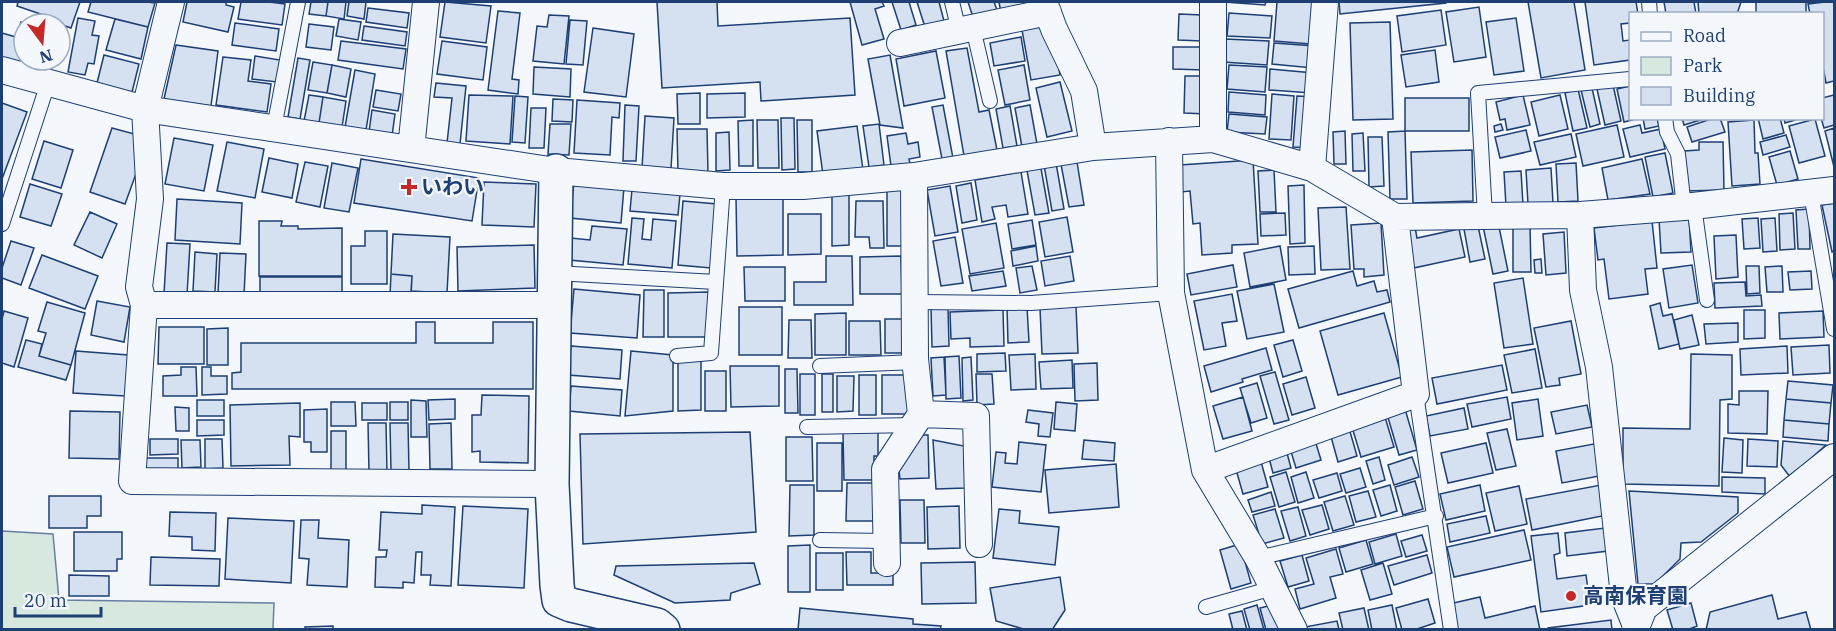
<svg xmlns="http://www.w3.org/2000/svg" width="1836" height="631" viewBox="0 0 1836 631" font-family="'IBM Plex Serif','Noto Sans JP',serif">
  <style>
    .green { fill: #d7e8df; stroke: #687fa3; stroke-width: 1.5 }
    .building { fill: #d5e0f0; stroke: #1d3f73; stroke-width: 1.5 }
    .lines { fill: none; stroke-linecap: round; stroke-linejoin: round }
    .lane-casing { stroke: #1d3f73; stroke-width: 16 }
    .street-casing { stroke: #1d3f73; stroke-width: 28 }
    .secondary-casing { stroke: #1d3f73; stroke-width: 36 }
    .lane { stroke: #f4f7fb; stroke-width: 14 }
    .street { stroke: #f4f7fb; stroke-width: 26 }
    .secondary { stroke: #f4f7fb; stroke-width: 33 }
    .poi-dot { fill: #c62828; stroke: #f4f7fb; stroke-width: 2 }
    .labels { text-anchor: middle; stroke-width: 4.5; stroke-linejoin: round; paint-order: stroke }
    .poi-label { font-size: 21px; font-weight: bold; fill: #1d3f73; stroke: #f4f7fb; text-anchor: start }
  </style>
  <rect width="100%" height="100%" fill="#f4f7fb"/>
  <!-- green -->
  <path class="green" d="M2 531 53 534 59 600 274 603 273 629H2Z"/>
  <!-- building -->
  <path class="building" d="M18 2H80L71 28 57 23 58 20 17 6Z
    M91 2H147L155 3 148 27 88 12Z
    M187 2H226V5L234 7 228 32 183 22Z
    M241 2H269L285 4 282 25 238 19Z
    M311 2H328L326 16 309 14Z
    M328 2H346L344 19 326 16Z
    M349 2H366L364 19 347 16Z
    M445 2 491 6 486 43 440 37Z
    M657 2H717L718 26 850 18 855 95 761 101 760 82 662 88Z
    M850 2H882L884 6 875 9 884 39 862 45Z
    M892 2H909L916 25 901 30Z
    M917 2H939L944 21 925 27Z
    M968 2H994L997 10 973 17Z
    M999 2H1035L1001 13Z
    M1224 2H1266L1265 5Z
    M1277 2H1314L1311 44 1274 41Z
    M1339 2H1446V3L1340 14Z
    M1528 2H1574L1585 70 1541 78Z
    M1585 2H1636L1638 14H1630V23L1621 24 1623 41 1630 40V60L1594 65Z
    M1664 2H1694L1696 14H1666Z
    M1698 2H1741L1737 14H1699Z
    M1756 2H1806V14H1756Z
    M1825 2H1834V81L1826 83 1822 61V14H1810L1808 4Z
    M1479 7 1486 57 1454 62 1446 12Z
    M368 8 409 13 407 28 366 22Z
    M1441 10 1446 45 1402 52 1397 16Z
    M498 11 520 13 512 79 519 80 518 94 488 90Z
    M1229 13 1272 16 1270 38 1227 36Z
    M1179 14 1202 15V41L1178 40Z
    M549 15 569 16 564 64 533 61 537 26 547 27Z
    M78 18 95 21 92 35 99 36 94 64 88 63 85 75 68 72Z
    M1516 18 1524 71 1494 75 1486 22Z
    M115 19 148 27 141 59 106 50Z
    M339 19 361 22 358 40 336 36Z
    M570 20 587 21 583 65 566 64Z
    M21 22 26 24H24V60H34L30 71 2 61V33L16 37Z
    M1390 22 1393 119 1353 120 1350 23Z
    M235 23 279 29 276 51 232 45Z
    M309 24 334 27 331 50 306 47Z
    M364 26 407 32 405 46 362 40Z
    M1045 26 1055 44 1060 75 1031 80 1022 30Z
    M593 28 634 34 626 97 584 92Z
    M1021 37 1025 61 994 66 990 43Z
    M1225 39 1269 41 1267 65 1223 62Z
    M341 41 406 49 403 69 338 60Z
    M442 41 487 47 483 80 437 74Z
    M1274 43 1315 46 1313 68 1272 64Z
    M176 45 218 51 211 106 164 99Z
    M1173 47H1205L1204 70 1173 69Z
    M967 48 979 112 989 110 997 150 964 156 946 51Z
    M1435 50 1439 82 1406 87 1401 55Z
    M936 51 945 98 904 106 896 59Z
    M104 55 139 64 131 96 96 87Z
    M890 55 903 128 880 125 868 59Z
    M255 56 280 60 277 82 252 79Z
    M223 57 251 60 248 81 271 84 267 112 216 105Z
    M298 58 310 60 300 119 288 117Z
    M313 62 332 65 327 93 308 90Z
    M332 65 351 69 346 97 327 93Z
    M1024 65 1030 100 1005 105 998 70Z
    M1229 65 1267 67 1265 92 1227 89Z
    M534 67 571 69 570 97 533 94Z
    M1270 69 1314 73 1312 93 1269 90Z
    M355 70 375 74 366 130 345 127Z
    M1185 76H1208L1207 114 1184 113Z
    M1060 82 1072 131 1047 137 1036 88Z
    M436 83 466 86 460 144 447 143 452 98 434 97Z
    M1613 85 1621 121 1605 125 1597 89Z
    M1630 86V118H1640L1624 122 1617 89Z
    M1592 88 1600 124 1590 127 1581 90Z
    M1578 89 1587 128 1573 131 1565 93Z
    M376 90 401 94 398 111 373 107Z
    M1229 92 1266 95 1265 115 1228 112Z
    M700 93V124H678L677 94Z
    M745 93V117L707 118V94Z
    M1272 94 1294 96 1291 140 1269 139Z
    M309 95 323 97 319 123 304 121Z
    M469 95 513 96 510 144 466 141Z
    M1523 95 1530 125 1507 130 1505 119 1500 120 1496 102Z
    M1560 95 1568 129 1539 136 1531 102Z
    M1834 95V125L1824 128 1821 118 1822 98Z
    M515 96 528 97 525 143 512 142Z
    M1297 96 1314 97 1310 148 1293 147Z
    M323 97 346 101 342 127 319 123Z
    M1405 98H1469V131H1405Z
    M553 99 573 100 572 122 552 121Z
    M577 100 620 103 619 118 612 117 610 155 574 153Z
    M2 103 27 112 2 179Z
    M625 105 639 106 636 161H623Z
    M943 105 953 158 942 159 932 107Z
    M1030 105 1037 144 1022 147 1015 108Z
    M1010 106 1017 146 1003 148 996 109Z
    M531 108H546L544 148H529Z
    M372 110 395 114 392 136 369 132Z
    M1229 114 1267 117 1265 134 1227 132Z
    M645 116 674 118 671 169 642 168Z
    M781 118H794L795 169 782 170Z
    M1643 118H1657L1659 126 1645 129Z
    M1682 118H1707L1684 125Z
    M1714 118H1720L1725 132 1692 142 1687 127Z
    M1758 118H1780L1784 133 1763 139Z
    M1784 118H1802L1785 123Z
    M1815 119 1825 156 1799 163 1789 126Z
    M753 120V166H739L738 121Z
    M757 120H778L779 168H758Z
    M797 120H812V172H798Z
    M1754 120 1755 153H1758L1760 184 1732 186 1728 122Z
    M550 124H571L569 155 548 154Z
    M879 124 884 165 869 167 863 126Z
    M1501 124 1503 130 1495 132 1494 126Z
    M1617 125 1624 157 1583 166 1576 134Z
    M1640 125 1642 133 1661 129 1665 149 1630 157 1623 129Z
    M857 126 863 170 823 175 817 131Z
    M112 128 138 135 141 160 125 204 90 192Z
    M1834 128V167L1825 131Z
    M677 129H707L708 173H678Z
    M1526 130 1531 151 1500 158 1495 137Z
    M1345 131 1346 164H1334L1333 132Z
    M1405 131 1407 199H1390L1388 132Z
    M729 132 730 170 716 171V133Z
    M906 133 908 144 918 142 920 157 909 159 910 164 891 166 887 136Z
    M1363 133 1365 171H1353L1352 134Z
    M1571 134 1576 157 1540 165 1534 142Z
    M1786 135 1790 147 1763 155 1760 142Z
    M1368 137H1382L1384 186 1369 187Z
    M174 138 213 145 204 191 165 184Z
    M44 141 73 150 61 188 32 179Z
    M227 142 264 149 255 198 217 191Z
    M1699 142H1723L1724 190 1685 191 1684 151 1699 150Z
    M1472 150 1473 201 1413 203 1411 152Z
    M1790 151 1798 179 1777 185 1769 157Z
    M1665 153 1673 193 1653 197 1645 157Z
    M1076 156 1084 205 1069 207 1060 159Z
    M269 158 298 164 292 198 262 192Z
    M361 159 479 178 472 221 354 203Z
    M1642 159 1650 194 1608 200 1602 168Z
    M1253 160 1258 244 1232 245V253L1202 255 1200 223 1193 224 1190 191 1181 192 1180 165Z
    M305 162 328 166 320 207 296 202Z
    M332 163 358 168 349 212 324 208Z
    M1040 163 1049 213 1035 215 1026 165Z
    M1056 163 1064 209 1052 211 1044 165Z
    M1576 163 1578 201 1558 202 1556 164Z
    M1551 168 1553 203 1528 204 1526 170Z
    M1274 170 1276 212H1260L1258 171Z
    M1521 171 1523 205 1506 206 1504 172Z
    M1021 172 1028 214 1008 217 1006 205 992 207 995 219 982 222 975 180Z
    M484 182 536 184 534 227 482 225Z
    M574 183 624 187 621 223 570 218Z
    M971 183 977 220 962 223 956 186Z
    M30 184 62 194 51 226 20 217Z
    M1304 185 1305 243 1290 244 1288 186Z
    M950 186 958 232 935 236 927 190Z
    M632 189 680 194 678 215 630 211Z
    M887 189H910L911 246H887Z
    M832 193H849V245L832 246Z
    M736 197H783V255L737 256Z
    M177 199 242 203 240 244 175 240Z
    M683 201 717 204 711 268 678 265Z
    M856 201H883L884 248H870L869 237H855Z
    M1834 203V251L1832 252 1822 205Z
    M1346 207 1350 269 1321 270 1318 208Z
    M1809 209 1810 249H1798L1796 210Z
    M90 212 117 224 102 258 74 245Z
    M1285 213 1286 235 1261 236 1260 214Z
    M1793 213 1795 249 1780 250 1779 214Z
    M788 214H821V254L788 255Z
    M1067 217 1073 252 1045 257 1039 222Z
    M1689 217 1691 252 1661 253 1659 219Z
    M632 218 644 219 642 239 651 240 653 219 676 221 672 268 628 264Z
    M1758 218 1760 248 1744 249 1742 219Z
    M1775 218 1777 251 1763 252 1761 219Z
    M1032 220 1036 245 1012 249 1008 224Z
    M259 221H282L281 226H298V229L342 228V276H259Z
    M1652 221 1657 268 1645 269 1648 294 1609 299 1604 259 1598 260 1594 228Z
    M1498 222 1508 271 1493 274 1483 226Z
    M996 223 1004 268 970 274 962 229Z
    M1381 223 1384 275 1364 277V269H1354L1351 225Z
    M592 226 627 229 623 265 569 260 571 238 590 240Z
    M1478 226 1485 259 1470 262 1464 229Z
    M1513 226H1530L1531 272H1513Z
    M1415 227 1417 238 1459 229 1465 257 1409 269 1401 230Z
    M365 231H387V284H351V246H365Z
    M1564 232 1566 273 1546 275 1543 234Z
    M393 234 450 237 447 293 411 291 412 276 391 274Z
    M1736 235 1738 277 1716 279 1714 236Z
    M955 237 963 283 941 286 933 241Z
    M11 241 34 248 21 285 2 278V268Z
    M167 243 190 244 187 295 164 294Z
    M534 245 535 288 458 291 457 247Z
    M1036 246 1038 261 1013 266 1011 251Z
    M1280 246 1286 280 1250 287 1244 253Z
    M1314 246 1315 274 1289 275 1288 247Z
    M195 252 217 254 215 292 193 291Z
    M220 253 246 254 244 295 218 293Z
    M42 255 98 276 85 309 29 288Z
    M826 256H852L853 305H794V282H826Z
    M901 256 902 294H860V257Z
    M1070 256 1074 281 1045 286 1041 261Z
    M1541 259 1542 273H1535L1534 260Z
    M1233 265 1237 287 1191 295 1187 274Z
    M1692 265 1698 303 1669 308 1663 269Z
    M1032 266 1037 290 1020 293 1016 268Z
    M1746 266H1759L1760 293 1747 294Z
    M1782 266 1783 292H1767L1765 267Z
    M744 267H785V301H745Z
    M1003 271 1006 286 972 291 969 276Z
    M1353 271 1357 286 1374 281 1377 292 1387 290 1390 302 1299 328 1288 289Z
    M1811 271 1812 289 1790 290 1788 272Z
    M391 274 412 276 411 297 390 296Z
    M260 277H342V295H260Z
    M1523 278 1533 344 1504 348 1494 283Z
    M1745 282 1746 296 1761 295 1762 306 1715 308 1714 283Z
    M1274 284 1284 332 1247 339 1237 291Z
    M574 289 640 295 637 338 570 333Z
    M644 290H664V337H643Z
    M709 292V337H668V293Z
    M1232 294 1237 321 1222 323 1226 346 1204 350 1194 301Z
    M97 301 130 307 124 342 91 335Z
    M47 302 85 313 71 365 39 356 46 333 38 331Z
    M1660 303 1663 316 1672 314 1679 344 1659 349 1650 306Z
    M1076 306 1078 353 1042 354 1040 308Z
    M739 307H782V355H739Z
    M1007 307H1027L1029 342 1008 343Z
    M931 308H948L949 346 932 347Z
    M1003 310 1004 346 970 347V338L951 339 950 312Z
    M1744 310H1765V338L1744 339Z
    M4 311 28 318 14 367 2 363V319Z
    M1823 311 1824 337 1780 339 1779 313Z
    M846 313V355H815V314Z
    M1384 313 1402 377 1338 395 1320 331Z
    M1692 315 1699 345 1680 349 1674 320Z
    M885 319H908V353H885Z
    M789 320H811L812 358H788Z
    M849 321H880L881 355H849Z
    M1571 321 1581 374 1559 378 1560 385 1546 387 1534 328Z
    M416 322H435V343H493V322H533V389H232V373L241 372V343H416Z
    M1738 323V342L1706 344 1704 324Z
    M159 327H204V364H158Z
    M228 328V365H207V329Z
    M26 340 42 344 39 356 71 365 66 380 18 367Z
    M1293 340 1302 371 1283 377 1274 345Z
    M1829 345 1830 373 1793 375 1791 347Z
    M571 346 622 350 620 379 568 375Z
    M1787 346 1788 373 1741 375 1740 349Z
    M1266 348 1272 370 1242 379 1243 382 1211 392 1204 366Z
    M1535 349 1542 388 1512 393 1504 355Z
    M76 351 128 355 125 396 73 393Z
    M631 351 673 355V411L625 416Z
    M1005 353 1006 371 977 372V354Z
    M1035 354 1036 389 1011 390 1009 355Z
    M1691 354 1732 355V399L1720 400 1719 486 1623 484V428L1690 429Z
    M959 356 961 398 946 399 945 357Z
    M944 357 946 395 933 396 931 358Z
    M971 357 973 400 963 401 962 358Z
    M678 360H701V410L678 411Z
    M1072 360 1073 388 1041 389 1039 362Z
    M1097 363 1098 400 1075 401 1074 364Z
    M1502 365 1507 390 1437 404 1432 378Z
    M730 366H779V406L731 407Z
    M181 367H196L197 396H163V376L181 375Z
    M202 367H211V376H227V394L202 395Z
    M785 369H797L798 413H785Z
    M705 371H726V411H705Z
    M1275 372 1289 420 1274 424 1260 376Z
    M800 374H815V415H800Z
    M822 374H833V412H822Z
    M976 374H992L994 404 977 405Z
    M859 375H876V415H859Z
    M882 375H913V414H882Z
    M837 376H854L853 411 837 412Z
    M1306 377 1315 408 1292 415 1283 384Z
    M1788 381 1833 385 1831 403 1786 399Z
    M1257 383 1267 418 1251 423 1240 388Z
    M571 386 622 390 620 416 569 411Z
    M1739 391H1768L1767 434 1728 433V404L1739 405Z
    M482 395 529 396 528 463 480 462V451L472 452V415H481Z
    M1243 397 1252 431 1223 439 1213 406Z
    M1507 397 1511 419 1472 427 1467 404Z
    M455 399V419L429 420 428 400Z
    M1538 399 1543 436 1517 440 1512 403Z
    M1786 399 1831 403 1829 424 1784 420Z
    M197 400H224V416H197Z
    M411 400 426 401 427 437H411Z
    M331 402H355L356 426H331Z
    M390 402H408V420H390Z
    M1056 402 1077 404 1075 431 1054 429Z
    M300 403V437L289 436 290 465 231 466 230 405Z
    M362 403H387V420H362Z
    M1587 405 1592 427 1556 434 1551 412Z
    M175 407 189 408V431H176Z
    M1464 408 1468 429 1430 436 1426 416Z
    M327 409V452H311V442H304V410Z
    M1405 409 1417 450 1399 455 1387 414Z
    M1028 410 1053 413 1050 437 1038 436 1039 424 1026 422Z
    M70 411 120 412 119 459 69 458Z
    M1385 417 1394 447 1361 457 1352 427Z
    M197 420H224V435L197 436Z
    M1784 420 1829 424 1828 441 1783 437Z
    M368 423H386L387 472H369Z
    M390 423H408L409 471 391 472Z
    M451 423 452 469H430L429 424Z
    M1349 428 1357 456 1338 462 1330 433Z
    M1507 429 1516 466 1496 470 1487 433Z
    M331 431H346V474H331Z
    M750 432 756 532 583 544 580 434Z
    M878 432V456H874V480H844L843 433Z
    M917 435H928L929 478 900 479 898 464Z
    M786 437H812L813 481H786Z
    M1314 437 1321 460 1296 468 1289 445Z
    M1724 438 1743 440 1742 473 1722 472Z
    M150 439H178V454L150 455Z
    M205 439H222L223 468 205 469Z
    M1748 439 1778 441 1777 467 1747 466Z
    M181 440H200L201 467 182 468Z
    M933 440 964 446 965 488 936 489Z
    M1084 440 1115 443 1114 461 1082 459Z
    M1783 441 1826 445 1790 477 1781 465Z
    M1019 442 1046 445 1041 492 992 487 996 452 1006 453 1005 463 1017 464Z
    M817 443H842V491H817Z
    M1486 443 1493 473 1448 483 1441 453Z
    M1599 443 1605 475 1562 483 1556 451Z
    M1287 453 1291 468 1273 473 1269 458Z
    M1379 457 1385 480 1373 484 1366 461Z
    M1412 457 1419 477 1394 485 1388 465Z
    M146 458H178V475L146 476Z
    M1260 458 1268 487 1243 494 1235 466Z
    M1116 464 1119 507 1049 513 1045 470Z
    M1360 468 1366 487 1346 493 1340 474Z
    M1286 472 1295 502 1279 507 1270 477Z
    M1306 472 1314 498 1298 503 1291 477Z
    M1337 473 1342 491 1319 498 1313 480Z
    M1722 477 1765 478V494L1722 492Z
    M1415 481 1423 509 1403 515 1395 487Z
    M847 483H876V521H846Z
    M790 485H814V535L789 536Z
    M1390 485 1397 511 1381 516 1373 490Z
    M1480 485 1485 511 1446 520 1440 494Z
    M1601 485 1607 515 1532 530 1526 499Z
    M1519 486 1527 524 1495 531 1486 493Z
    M1368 491 1376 517 1356 522 1349 496Z
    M1629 491 1738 497V513L1701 542 1681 543 1680 559 1655 584H1638Z
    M1271 492 1275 506 1252 512 1248 500Z
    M49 496H101V516H87V528H49Z
    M1345 496 1354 525 1333 531 1324 502Z
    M900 500H924L925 543H901Z
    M422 505 455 507 451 586 430 585 431 575H421L422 552H416L414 583 403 582V588L375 587 376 557H386L387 550H379L381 512 422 514Z
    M1322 505 1329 529 1310 535 1302 510Z
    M463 506 528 509 524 588 458 585Z
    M959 506 960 548 928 549 927 507Z
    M1298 507 1306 536 1290 541 1281 511Z
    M999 509 1020 511 1019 523 1059 527 1055 565 993 558Z
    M1275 509 1284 538 1262 544 1253 515Z
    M170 512 216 513 215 551 192 550V537L169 536Z
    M1486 516 1490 533 1450 542 1447 524Z
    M228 518 294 521 291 583 225 579Z
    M301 520H319L318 538 349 540 347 587 307 585 309 559 299 558Z
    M1605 528 1608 551 1567 556 1565 533Z
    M1524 530 1531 560 1454 577 1447 547Z
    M74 532H122V559H117V571H74Z
    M1558 533 1560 553 1554 555 1557 579 1586 575 1590 605 1541 612 1531 536Z
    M1396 534 1402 556 1375 564 1369 542Z
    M1422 535 1427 551 1406 557 1401 541Z
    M1366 540 1373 564 1346 572 1339 548Z
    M1240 544 1251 583 1231 589 1220 550Z
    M810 545V592H788V546Z
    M1336 549 1343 574 1330 577 1336 598 1300 609 1295 589 1314 584 1306 558Z
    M846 552H871V573H893V585H847Z
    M816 553H843V590H816Z
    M1302 555 1309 581 1288 587 1280 561Z
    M1427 555 1432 573 1394 585 1388 566Z
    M151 557 220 559 219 586 150 585Z
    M975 562 976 603 922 604 921 563Z
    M754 563 760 584 731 593 730 600 675 603 614 575 616 566Z
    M1383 563 1392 594 1370 600 1361 570Z
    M69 575 109 576V596H69Z
    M1060 577 1065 610 1052 630H1027L996 621 990 588Z
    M1772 595 1778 619 1806 612 1811 630H1706L1710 612Z
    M1480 597 1485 618 1535 606 1540 630H1455L1449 604Z
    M1428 599 1435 623 1414 630H1402L1396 608Z
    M1691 603 1697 626 1687 630H1673L1667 610Z
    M1257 605 1264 630H1250L1244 609Z
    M1272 605 1279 630H1266L1260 608Z
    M1392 605 1397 630H1372L1368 610Z
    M800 608 913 619V624L941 626 940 630H798Z
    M1364 608 1369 630H1343L1339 613Z
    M1242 611 1247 630H1233L1229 614Z
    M1611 620 1612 630H1548V628Z
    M1337 621 1339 630H1306L1305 627Z
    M333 626V630H305V627Z"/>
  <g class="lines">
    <defs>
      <path id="lane" d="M952 2 959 31
        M1649 2 1650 14
        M973 28 990 101
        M1665 118 1667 132 1678 154 1684 207
        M274 128 298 2
        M1811 193 1834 329
        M1694 206 1707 300
        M1485 216 1478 93 1630 79
        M2 224 48 83
        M555 273 716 282
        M916 302 1031 303 1171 293
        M677 356 711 353 723 186
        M820 366 916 362
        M1416 394 1451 630
        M807 427 914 425
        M820 540 886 541
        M1258 558 1436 516
        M1206 607 1273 588"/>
      <path id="street" d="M171 2 145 109 150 199 139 287 144 305 132 481 552 484
        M1044 2 1054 29 1084 91 1093 147
        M1213 2V139
        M900 43 1048 12
        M2 70 145 109 556 171 723 186H803L914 176 1093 147 1213 139 1312 168 1395 217 1580 215 1684 207 1834 190
        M1169 141 1171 293 1205 470
        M411 149 426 2
        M1312 168 1325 2
        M1580 215 1583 290 1599 367 1624 596 1636 626
        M144 305H555
        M921 414 976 416 979 544
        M887 563 885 469 921 414 915 359 914 176
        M1294 630 1258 558 1205 470 1416 394 1395 217
        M1635 630 1644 608 1834 457"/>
      <path id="secondary" d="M556 171 552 484 557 585 559 600 571 605 657 625 663 630"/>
    </defs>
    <!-- lane casing -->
    <use href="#lane" class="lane-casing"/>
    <!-- street casing -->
    <use href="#street" class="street-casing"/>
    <!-- secondary casing -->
    <use href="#secondary" class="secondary-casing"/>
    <!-- lane -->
    <use href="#lane" class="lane"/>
    <!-- street -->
    <use href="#street" class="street"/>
    <!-- secondary -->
    <use href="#secondary" class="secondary"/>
  </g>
  <!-- markers -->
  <g class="poi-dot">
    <path d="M406 178h6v6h6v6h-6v6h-6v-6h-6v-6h6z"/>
    <circle cx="1571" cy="596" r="6"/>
  </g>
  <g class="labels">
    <!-- poi labels -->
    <g class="poi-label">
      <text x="421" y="194">いわい</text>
      <text x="1583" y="603">高南保育園</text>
    </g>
  </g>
  <!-- border -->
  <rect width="1836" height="631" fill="none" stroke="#1d3f73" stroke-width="6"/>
  <!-- legend -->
  <rect x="1629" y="12" width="195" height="108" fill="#f4f7fb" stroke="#9eadc5" stroke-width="1.5"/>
  <rect x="1641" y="32" width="30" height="9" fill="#f4f7fb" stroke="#9eadc5" stroke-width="1.5"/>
  <text x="1683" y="42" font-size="18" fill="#1d3f73">Road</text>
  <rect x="1641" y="57" width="30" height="18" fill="#d7e8df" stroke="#9eadc5" stroke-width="1.5"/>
  <text x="1683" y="72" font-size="18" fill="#1d3f73">Park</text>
  <rect x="1641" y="87" width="30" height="18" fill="#d5e0f0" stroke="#9eadc5" stroke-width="1.5"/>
  <text x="1683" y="102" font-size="18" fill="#1d3f73">Building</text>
  <!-- north arrow -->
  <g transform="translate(42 42) rotate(164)"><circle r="28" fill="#f4f7fb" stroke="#9eadc5" stroke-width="1.5"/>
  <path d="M0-4.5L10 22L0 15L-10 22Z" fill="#c62828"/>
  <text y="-9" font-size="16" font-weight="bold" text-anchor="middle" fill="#1d3f73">N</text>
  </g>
  <!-- scale -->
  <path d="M15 607v9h86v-9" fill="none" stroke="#1d3f73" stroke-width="3"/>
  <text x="24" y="607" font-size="18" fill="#1d3f73" stroke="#f4f7fb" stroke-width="4.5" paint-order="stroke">20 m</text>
</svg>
